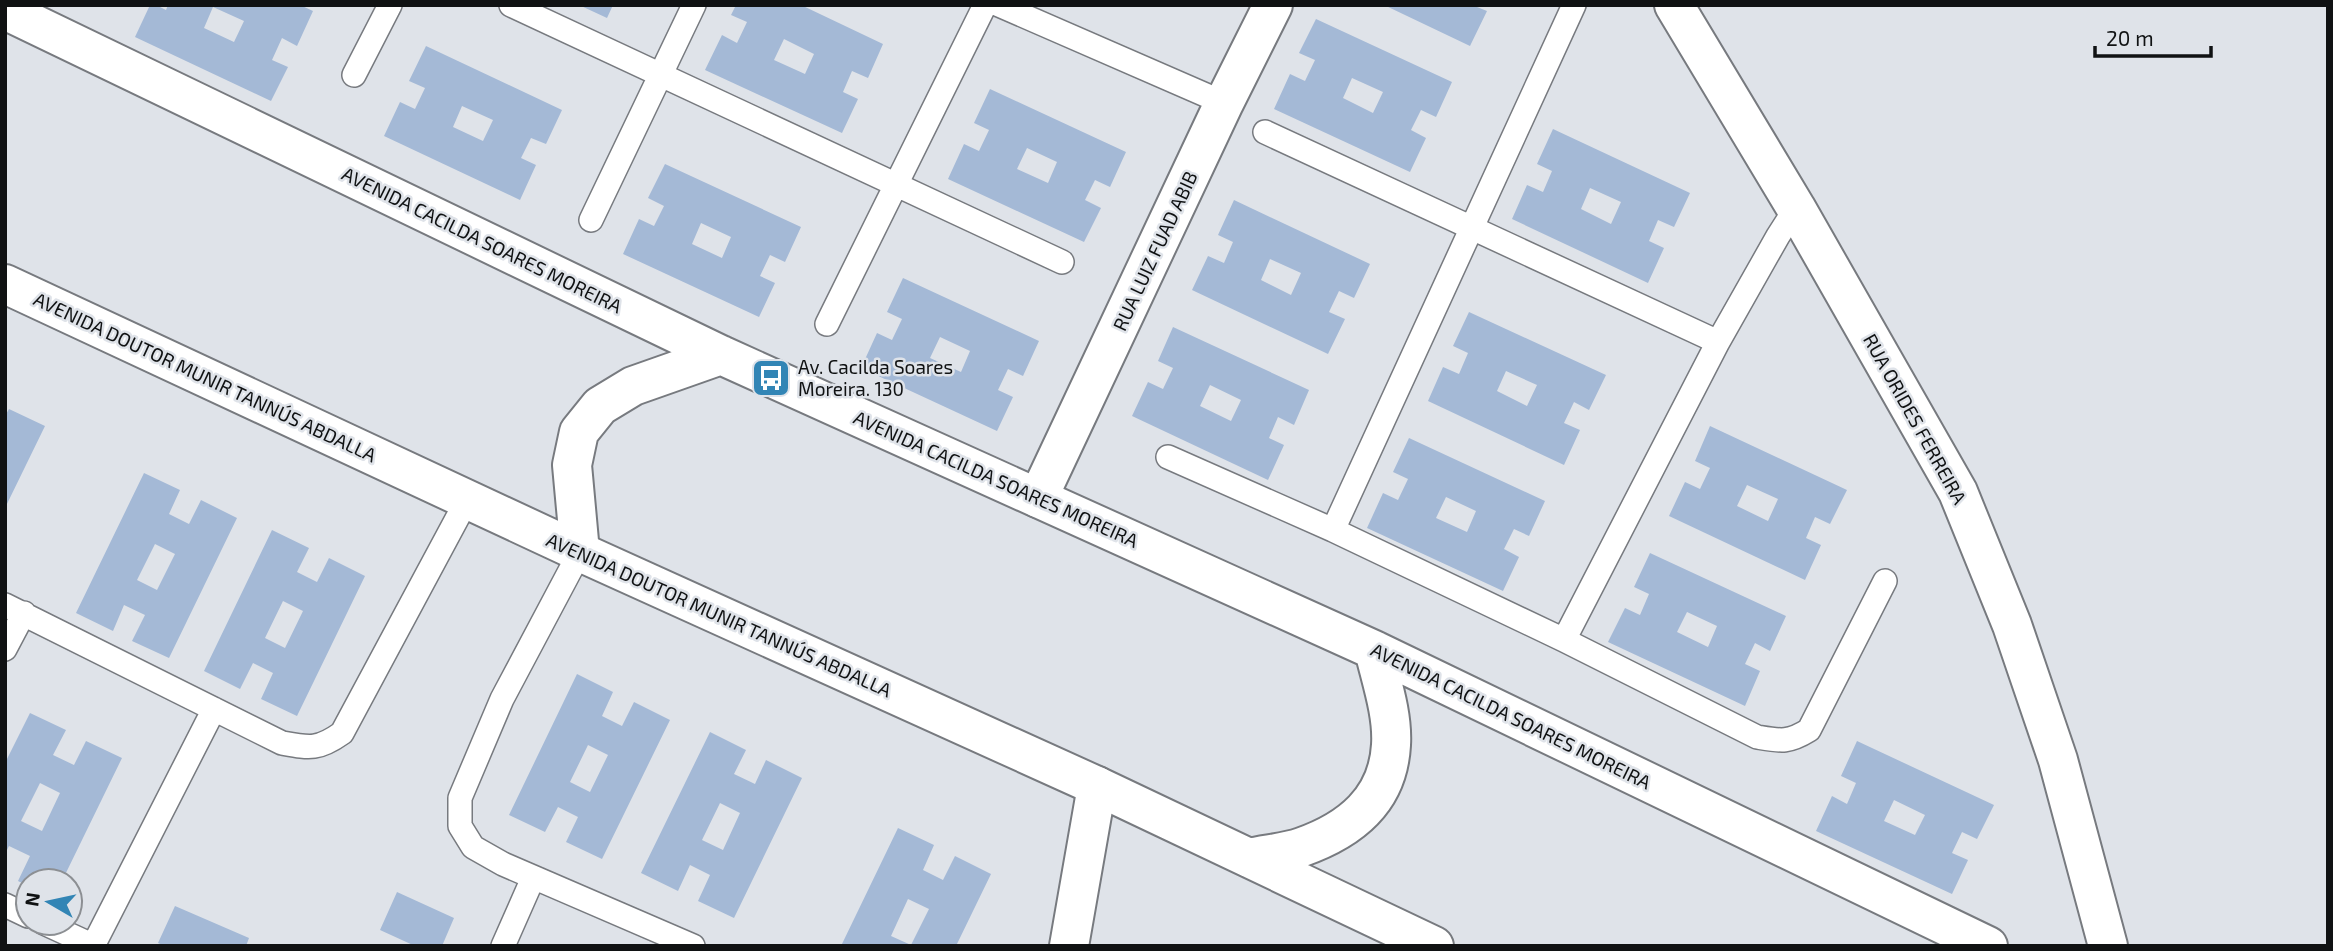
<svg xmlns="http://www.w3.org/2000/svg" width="2333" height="951" viewBox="0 0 2333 951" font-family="'Exo 2',sans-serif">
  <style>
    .building { fill: #a4b9d6; fill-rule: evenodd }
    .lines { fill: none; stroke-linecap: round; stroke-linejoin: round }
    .service-casing { stroke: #777a7f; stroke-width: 26 }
    .minor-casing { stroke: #777a7f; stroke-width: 42 }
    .tertiary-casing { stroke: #777a7f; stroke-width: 42 }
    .service { stroke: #fff; stroke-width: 23 }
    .minor { stroke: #fff; stroke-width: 38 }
    .tertiary { stroke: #fff; stroke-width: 38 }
    .labels { text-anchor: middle; stroke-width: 5; stroke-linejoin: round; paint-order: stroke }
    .street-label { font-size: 19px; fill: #101213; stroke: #dfe3e9 }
    .poi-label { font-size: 19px; fill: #101213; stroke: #dfe3e9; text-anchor: start }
  </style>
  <rect width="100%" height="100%" fill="#dfe3e9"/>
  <!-- building -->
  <path class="building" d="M150 5H156L166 10 168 5H300L313 11 297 46 282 38 272 60 288 67 271 101 135 37ZM213 7 244 21 234 42 204 28Z
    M579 5H613L607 18Z
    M736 5H801L883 44 868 78 852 71 843 92 858 99 842 133 705 70 722 35 737 43 747 22 731 15ZM784 39 814 54 805 74 774 60Z
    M1384 5H1472L1487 11 1470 46Z
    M1316 19 1452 82 1436 117 1421 110 1411 130 1426 138 1410 172 1274 109 1290 74 1305 81 1315 60 1299 53ZM1352 78 1383 92 1373 113 1343 98Z
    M426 46 562 110 546 144 531 138 521 158 536 165 520 200 384 136 400 102 415 109 425 88 409 81ZM462 106 493 120 483 141 453 127Z
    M990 89 1126 152 1110 187 1095 180 1085 200 1101 208 1084 242 948 179 964 144 979 151 989 130 974 123ZM1027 148 1057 162 1048 183 1017 169Z
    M1553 129 1690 193 1674 227 1658 220 1649 241 1664 248 1648 283 1512 219 1527 185 1543 192 1552 171 1537 164ZM1590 188 1621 202 1611 224 1581 209Z
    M665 164 801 227 785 262 770 255 760 276 775 283 759 317 623 254 639 219 654 226 664 206 648 198ZM701 223 731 237 722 258 692 244Z
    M1234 200 1370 264 1354 298 1339 291 1329 312 1345 319 1328 354 1192 290 1208 256 1224 263 1233 242 1218 235ZM1270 259 1301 273 1291 295 1261 280Z
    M903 278 1039 341 1023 376 1008 369 998 390 1013 397 997 431 861 368 877 333 892 340 902 319 887 312ZM940 337 970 351 961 372 930 358Z
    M1469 312 1606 375 1589 410 1574 402 1564 423 1580 430 1564 465 1428 401 1443 367 1459 374 1468 353 1453 346ZM1506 371 1537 385 1527 406 1497 391Z
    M1173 327 1309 390 1294 425 1278 417 1269 438 1284 445 1268 480 1132 416 1148 382 1163 389 1173 368 1158 361ZM1210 385 1241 400 1231 421 1200 406Z
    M9 409 45 426 5 508V416Z
    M1710 426 1847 490 1830 524 1815 517 1806 538 1821 545 1805 580 1669 516 1685 482 1700 489 1710 468 1695 461ZM1747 485 1778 499 1768 521 1737 506Z
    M1409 438 1545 501 1529 536 1514 529 1504 549 1519 557 1503 591 1367 528 1383 493 1398 500 1408 479 1393 472ZM1446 497 1476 511 1467 532 1436 518Z
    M144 473 180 490 169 514 189 524 201 500 237 518 169 658 132 641 145 615 124 605 113 631 76 613ZM155 544 175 554 157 590 137 580Z
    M272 530 309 548 297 572 317 582 329 558 365 576 297 716 261 699 273 673 253 663 240 689 204 671ZM283 601 303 611 285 648 265 638Z
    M1650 553 1786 616 1770 651 1755 643 1745 664 1760 671 1745 706 1608 642 1625 608 1640 615 1649 594 1634 587ZM1687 612 1717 626 1708 647 1677 632Z
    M577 674 613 692 602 716 622 726 634 702 670 720 602 859 566 842 578 817 558 807 545 832 509 815ZM588 745 608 755 590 792 570 782Z
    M30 713 66 730 53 755 74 765 86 741 122 758 62 881H28V886L18 881 30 856 9 846 5 854V763ZM40 783 60 793 42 831 21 821Z
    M710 732 746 750 734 774 755 784 766 760 802 778 734 918 698 901 710 875 690 865 678 891 641 873ZM720 803 740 813 723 850 702 840Z
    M1857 741 1994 805 1977 839 1962 832 1952 853 1968 860 1952 894 1816 831 1832 796 1847 804 1856 783 1841 776ZM1894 800 1925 815 1915 835 1884 821Z
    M898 828 934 845 923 870 943 880 955 856 991 874 956 946H841ZM908 899 929 909 911 945 891 936Z
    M397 892 454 918 442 946H415L380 930Z
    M175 906 249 938 246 946H165L158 943Z"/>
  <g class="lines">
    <defs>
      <path id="service" d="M511 5 1062 262
        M999 5 1224 103
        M354 75 390 5
        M1265 132 1718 342
        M591 220 694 5
        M827 324 985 5
        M1168 457 1333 530 1564 640 1757 737C1781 741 1788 743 1809 730L1885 581
        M1333 530 1574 5
        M580 552 502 699 460 798V826L473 847 503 864 693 946
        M5 605 282 743C310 748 318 750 342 733L467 500
        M1564 640 1718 342 1778 236 1796 208
        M5 649 24 613
        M5 905 28 916
        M44 923 94 946
        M93 946 214 709
        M503 946 533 878"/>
      <path id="minor" d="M1038 498 1224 103 1273 5
        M1069 946 1097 786"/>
      <path id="tertiary" d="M1674 5 1796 208 1958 492 2012 625 2058 760 2108 946
        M5 10 721 355 1374 650 1988 946
        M5 284 580 552 1097 786 1434 946
        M580 552 572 465 579 432 600 406 633 386 721 355
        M1249 858C1266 854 1285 853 1302 847 1350 830 1388 800 1391 745 1393 714 1381 680 1374 650"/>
    </defs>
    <!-- service casing -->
    <use href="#service" class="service-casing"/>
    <!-- minor casing -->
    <use href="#minor" class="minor-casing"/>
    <!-- tertiary casing -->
    <use href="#tertiary" class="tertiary-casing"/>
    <!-- service -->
    <use href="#service" class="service"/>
    <!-- minor -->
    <use href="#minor" class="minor"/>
    <!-- tertiary -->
    <use href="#tertiary" class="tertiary"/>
  </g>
  <!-- icons -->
  <defs>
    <symbol id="bus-square" viewBox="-11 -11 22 22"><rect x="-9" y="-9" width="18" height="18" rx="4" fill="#3285b5" stroke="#dfe3e9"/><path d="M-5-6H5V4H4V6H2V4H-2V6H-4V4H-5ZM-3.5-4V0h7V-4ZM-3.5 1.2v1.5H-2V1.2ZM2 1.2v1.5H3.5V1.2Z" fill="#fff"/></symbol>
  </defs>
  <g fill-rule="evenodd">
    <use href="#bus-square" x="749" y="356" width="44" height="44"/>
  </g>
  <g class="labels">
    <!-- street labels -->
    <g class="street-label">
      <text transform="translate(482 240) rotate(26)" y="7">AVENIDA CACILDA SOARES MOREIRA</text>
      <text transform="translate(1155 251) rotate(-65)" y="7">RUA LUIZ FUAD ABIB</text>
      <text transform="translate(205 377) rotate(25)" y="7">AVENIDA DOUTOR MUNIR TANNÚS ABDALLA</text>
      <text transform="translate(1915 419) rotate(61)" y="7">RUA ORIDES FERREIRA</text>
      <text transform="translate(996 479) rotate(24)" y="7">AVENIDA CACILDA SOARES MOREIRA</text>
      <text transform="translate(719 615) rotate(24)" y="7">AVENIDA DOUTOR MUNIR TANNÚS ABDALLA</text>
      <text transform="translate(1511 716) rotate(26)" y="7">AVENIDA CACILDA SOARES MOREIRA</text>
    </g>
    <!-- poi labels -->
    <g class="poi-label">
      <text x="798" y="374">Av. Cacilda Soares<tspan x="798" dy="22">Moreira. 130</tspan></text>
    </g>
  </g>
  <!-- border -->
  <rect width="2333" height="951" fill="none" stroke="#101213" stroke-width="14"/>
  <!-- north arrow -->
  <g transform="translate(49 902) rotate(279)"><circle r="33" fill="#dfe3e9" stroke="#8c8f93" stroke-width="2"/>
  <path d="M0-5L12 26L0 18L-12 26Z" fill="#3285b5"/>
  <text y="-10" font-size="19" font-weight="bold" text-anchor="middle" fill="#101213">N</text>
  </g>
  <!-- scale -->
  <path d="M2095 46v10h116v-10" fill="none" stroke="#101213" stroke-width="3.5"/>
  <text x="2106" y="46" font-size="21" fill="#101213" stroke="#dfe3e9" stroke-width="5" paint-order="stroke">20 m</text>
</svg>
